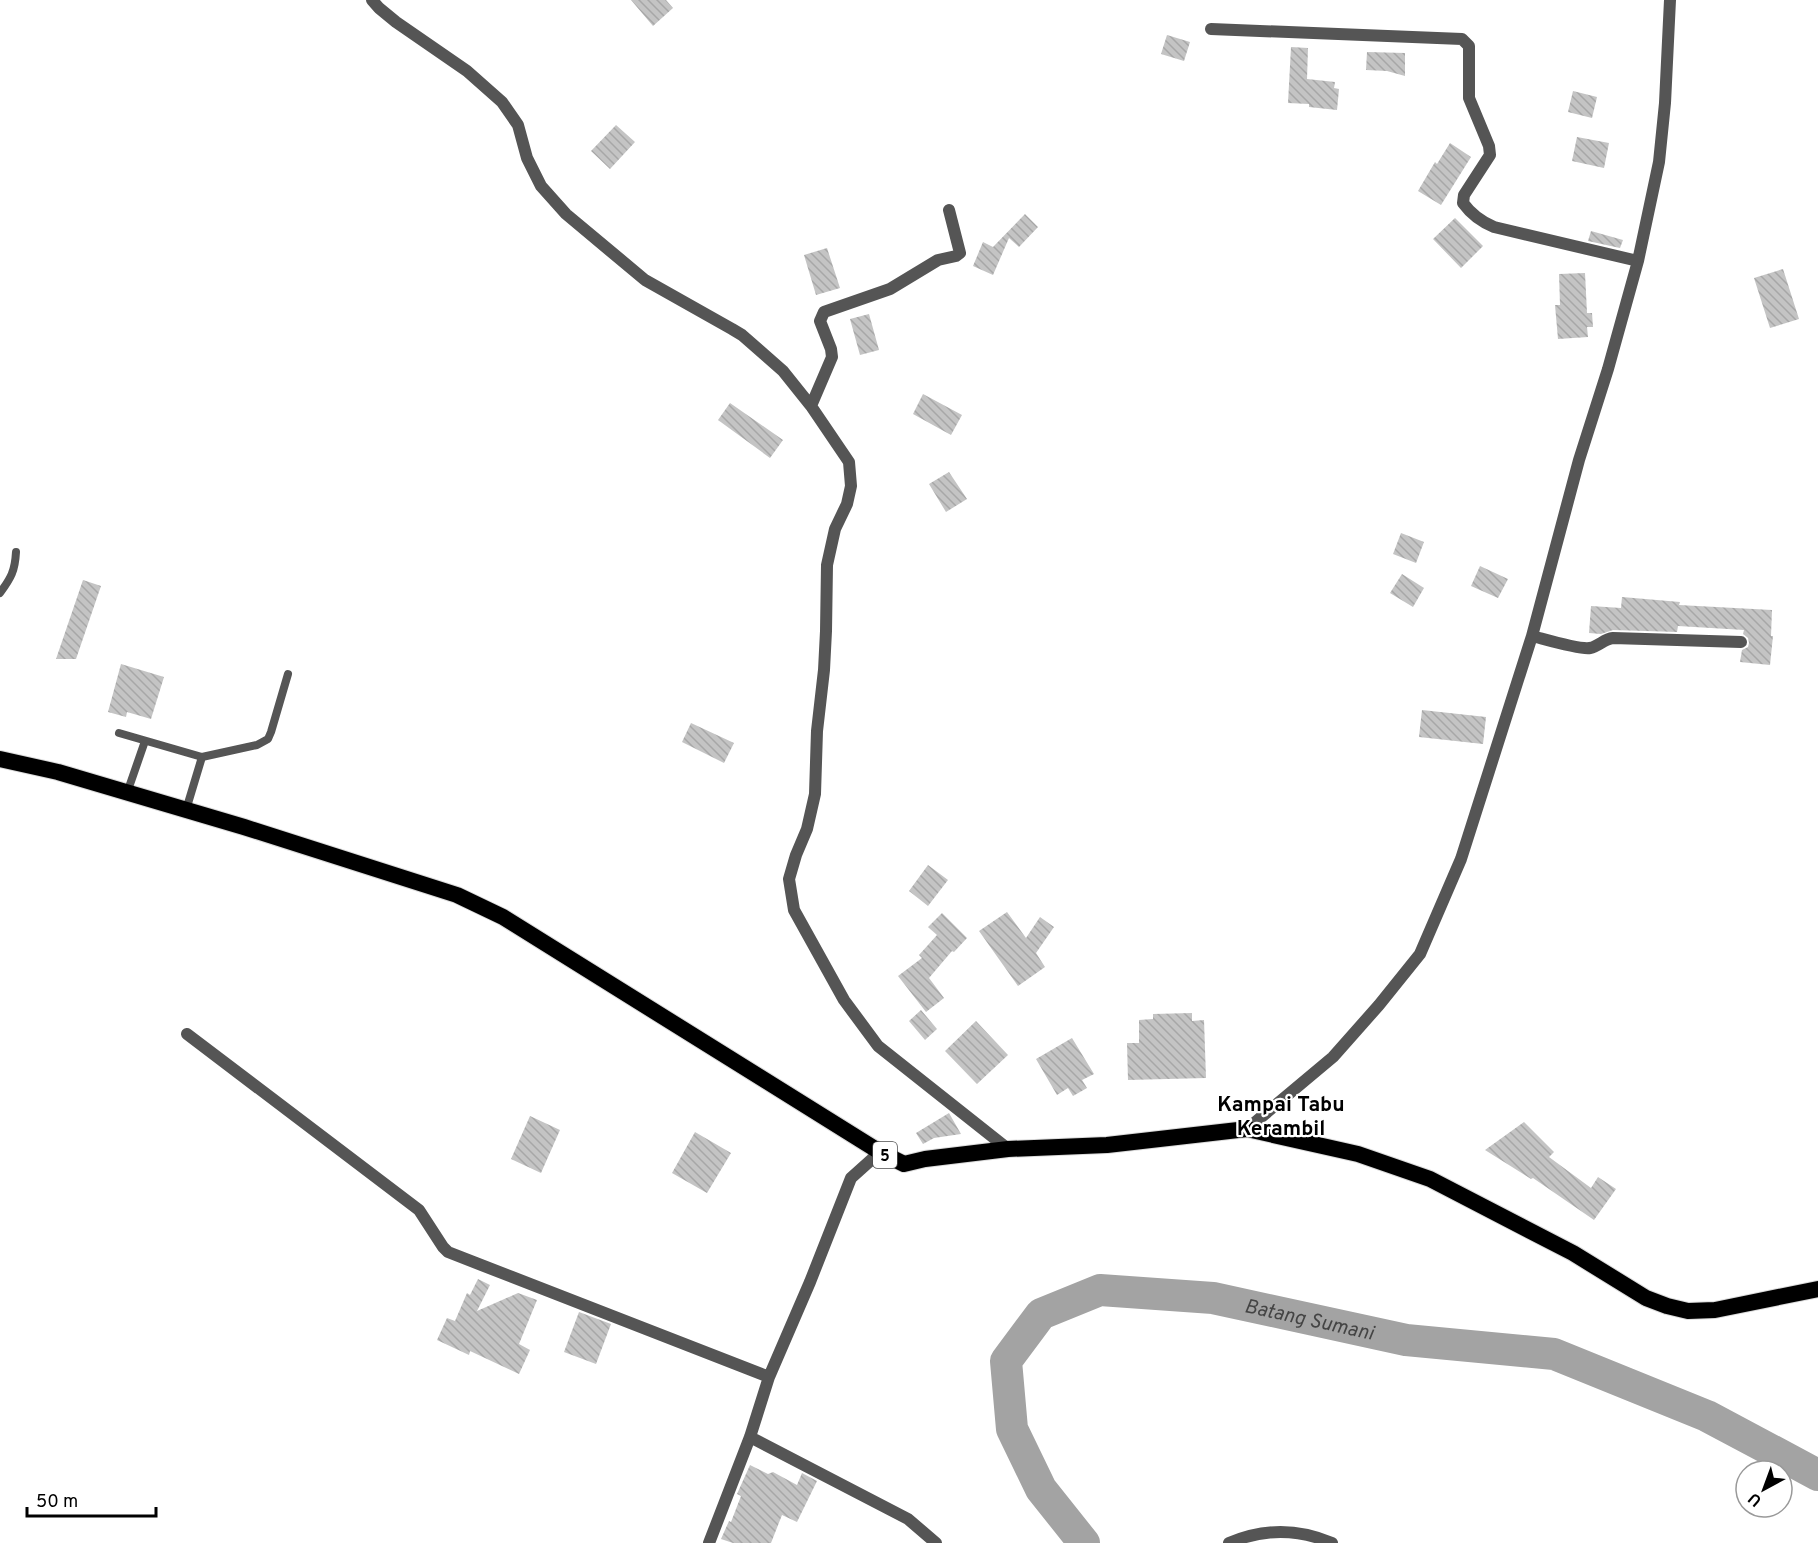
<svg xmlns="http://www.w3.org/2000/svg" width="1818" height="1543" viewBox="0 0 1818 1543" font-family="Overpass,sans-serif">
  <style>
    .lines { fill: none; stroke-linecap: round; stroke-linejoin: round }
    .river { stroke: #a3a3a3; stroke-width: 32 }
    .building { fill: url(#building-back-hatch) }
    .trunk-casing { stroke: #dbdbdb; stroke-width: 18 }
    .service { stroke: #555; stroke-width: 8 }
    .minor { stroke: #555; stroke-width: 12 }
    .trunk { stroke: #000; stroke-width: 16 }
    .labels { text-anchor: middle; stroke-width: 4.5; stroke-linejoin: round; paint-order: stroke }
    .shield { fill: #fff; stroke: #4c4c4c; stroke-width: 1.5 }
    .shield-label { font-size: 16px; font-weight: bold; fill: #000 }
    .water-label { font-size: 20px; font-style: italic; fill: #444; stroke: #fff }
    .quarter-label { font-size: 21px; font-weight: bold; fill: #000; stroke: #fff }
  </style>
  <defs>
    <pattern id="building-back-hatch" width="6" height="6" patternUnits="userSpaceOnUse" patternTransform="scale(1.5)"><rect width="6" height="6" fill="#c4c4c4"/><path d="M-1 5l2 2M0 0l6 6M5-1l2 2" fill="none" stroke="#a7a7a7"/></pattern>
  </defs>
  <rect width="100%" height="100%" fill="#fff"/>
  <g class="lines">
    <!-- river -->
    <path class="river" id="s1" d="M1084 1543 1041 1489 1012 1429 1006 1361 1041 1314 1100 1290 1213 1298 1406 1340 1554 1354 1707 1416 1818 1475"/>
  </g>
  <!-- building -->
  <path class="building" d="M631 0H666L673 8 653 26Z
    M1167 35 1190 42 1184 61 1161 54Z
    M1291 47 1308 48 1307 79 1335 82 1334 88 1339 89 1337 110 1309 107V104L1288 103Z
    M1367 52 1405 53V76L1387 71 1366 70Z
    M1573 91 1597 97 1592 118 1568 112Z
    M616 125 635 142 610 169 591 151Z
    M1577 137 1609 143 1604 168 1572 161Z
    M1450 143 1471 157 1441 205 1418 191 1435 162 1437 164Z
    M1025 214 1038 227 1019 247 1009 238 993 275 973 266 983 242 993 247Z
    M1455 218 1483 246 1461 268 1433 239Z
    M1591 231 1623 240 1620 248 1588 241Z
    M827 248 840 288 816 295 804 255Z
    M1783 269 1799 319 1770 328 1754 278Z
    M1585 273 1587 313H1592L1593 327H1587L1588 337 1558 339 1555 305H1560L1559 274Z
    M869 314 879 350 860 355 850 319Z
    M923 394 962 415 951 435 913 414Z
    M730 403 783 440 770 458 718 420Z
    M949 472 967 499 946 512 929 484Z
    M1401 533 1424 542 1416 563 1393 554Z
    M1480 566 1508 579 1498 598 1471 586Z
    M1402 574 1424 588 1413 607 1390 593Z
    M83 580 101 586 76 659H56Z
    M1622 597 1680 602 1679 605 1772 610 1771 636H1773L1770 665 1740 662 1742 650 1748 647 1749 643 1748 638 1743 634 1744 630 1678 626 1677 632 1613 630 1601 634 1589 633 1591 606 1621 608Z
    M121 664 164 677 151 719 127 712 126 717 108 712Z
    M1422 710 1486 717 1483 744 1419 737Z
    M691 723 734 743 724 763 682 742Z
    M928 865 948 880 928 906 909 891Z
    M1007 912 1026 938 1040 917 1054 927 1036 953 1045 967 1018 986 979 931Z
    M942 913 967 938 954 952 952 951 929 978 944 998 926 1012 898 976 922 958 919 955 937 935 928 927Z
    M921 1010 937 1029 925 1040 909 1021Z
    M1192 1013V1021L1204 1020 1206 1078 1128 1080 1127 1043H1139V1020L1153 1019V1014Z
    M976 1021 1008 1055 977 1084 945 1051Z
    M1072 1038 1094 1074 1082 1080 1087 1088 1073 1096 1068 1088 1057 1095 1036 1059Z
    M949 1113 961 1134 934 1138 923 1144 916 1133Z
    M530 1116 560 1130 541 1173 511 1159Z
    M1524 1122 1554 1152 1549 1157 1591 1188 1598 1177 1616 1189 1594 1220 1533 1178 1531 1179 1485 1150Z
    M695 1132 731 1153 707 1193 672 1173Z
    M478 1279 490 1285 477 1311 518 1293 537 1300 519 1344 530 1350 519 1374 470 1351 469 1355 437 1340 447 1318 455 1321 467 1293 470 1295Z
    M579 1312 611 1324 596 1364 564 1352Z
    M750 1465 768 1474 773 1472 797 1485 802 1473 817 1481 797 1522 782 1515 771 1543H733L721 1539 729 1521 731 1522 741 1496 737 1494Z"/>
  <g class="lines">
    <defs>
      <path id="trunk" d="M0 759 58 772 244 827 457 895 503 917 880 1152 904 1164 925 1159 1008 1149 1107 1145 1247 1129 1358 1154 1430 1179 1573 1253 1646 1298 1667 1306 1688 1311 1715 1310 1818 1289"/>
    </defs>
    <!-- trunk casing -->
    <use href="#trunk" class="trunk-casing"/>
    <!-- service -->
    <path class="service" d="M0 593C11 578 15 571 16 552
      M119 733 202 757 257 745 268 739 271 732 288 674
      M127 793 145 741
      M186 810 202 757"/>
    <!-- minor -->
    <path class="minor" d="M372 0 379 8 396 22 467 71 502 102 518 125 527 158 541 186 566 214 645 280 732 329 742 335 783 371 811 406 849 462 851 486 847 504 835 529 827 565 826 631 824 670 817 731 815 794 807 829 796 855 789 879 794 910 844 1000 878 1046 1008 1149
      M1211 29 1462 39 1469 46V98L1489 146 1490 155 1464 195 1463 203C1471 214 1482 222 1494 227L1638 261
      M811 406 832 357 831 349 820 321 824 312 890 289 938 260 956 256 960 253 949 210
      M1532 636C1544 639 1580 650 1590 648 1599 646 1604 639 1613 638L1741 642
      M187 1034 419 1210 443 1247 448 1252 769 1377
      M1247 1129 1333 1057 1379 1005 1420 954 1461 859 1532 636 1579 460 1608 369 1638 261 1659 162 1665 103 1670 0
      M750 1437 908 1519 936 1543
      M709 1543 750 1437 769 1377 810 1282 851 1178 880 1152
      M1229 1543C1264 1528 1297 1528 1332 1543"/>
    <!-- trunk -->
    <use href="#trunk" class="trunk"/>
  </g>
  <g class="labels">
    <!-- shield labels -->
    <rect class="shield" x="873" y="1142" width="24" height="26" rx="4.5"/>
    <g class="shield-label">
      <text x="885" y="1161">5</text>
    </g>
    <!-- water labels -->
    <g class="water-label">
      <text dy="7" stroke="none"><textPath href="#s1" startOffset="538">Batang Sumani</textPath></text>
    </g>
    <!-- quarter labels -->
    <g class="quarter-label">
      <text x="1281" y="1111">Kampai Tabu<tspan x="1281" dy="24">Kerambil</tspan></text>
    </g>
  </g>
  <!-- north arrow -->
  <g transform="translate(1764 1489) rotate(221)"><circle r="28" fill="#ffffff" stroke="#999999" stroke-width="1.5"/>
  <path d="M0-4.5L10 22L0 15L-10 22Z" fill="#000000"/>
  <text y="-9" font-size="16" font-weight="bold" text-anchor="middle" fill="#000000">U</text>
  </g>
  <!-- scale -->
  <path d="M27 1507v9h129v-9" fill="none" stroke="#000000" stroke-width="3"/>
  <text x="36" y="1507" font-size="18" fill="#000000" stroke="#ffffff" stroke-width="4.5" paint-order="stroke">50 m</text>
</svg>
